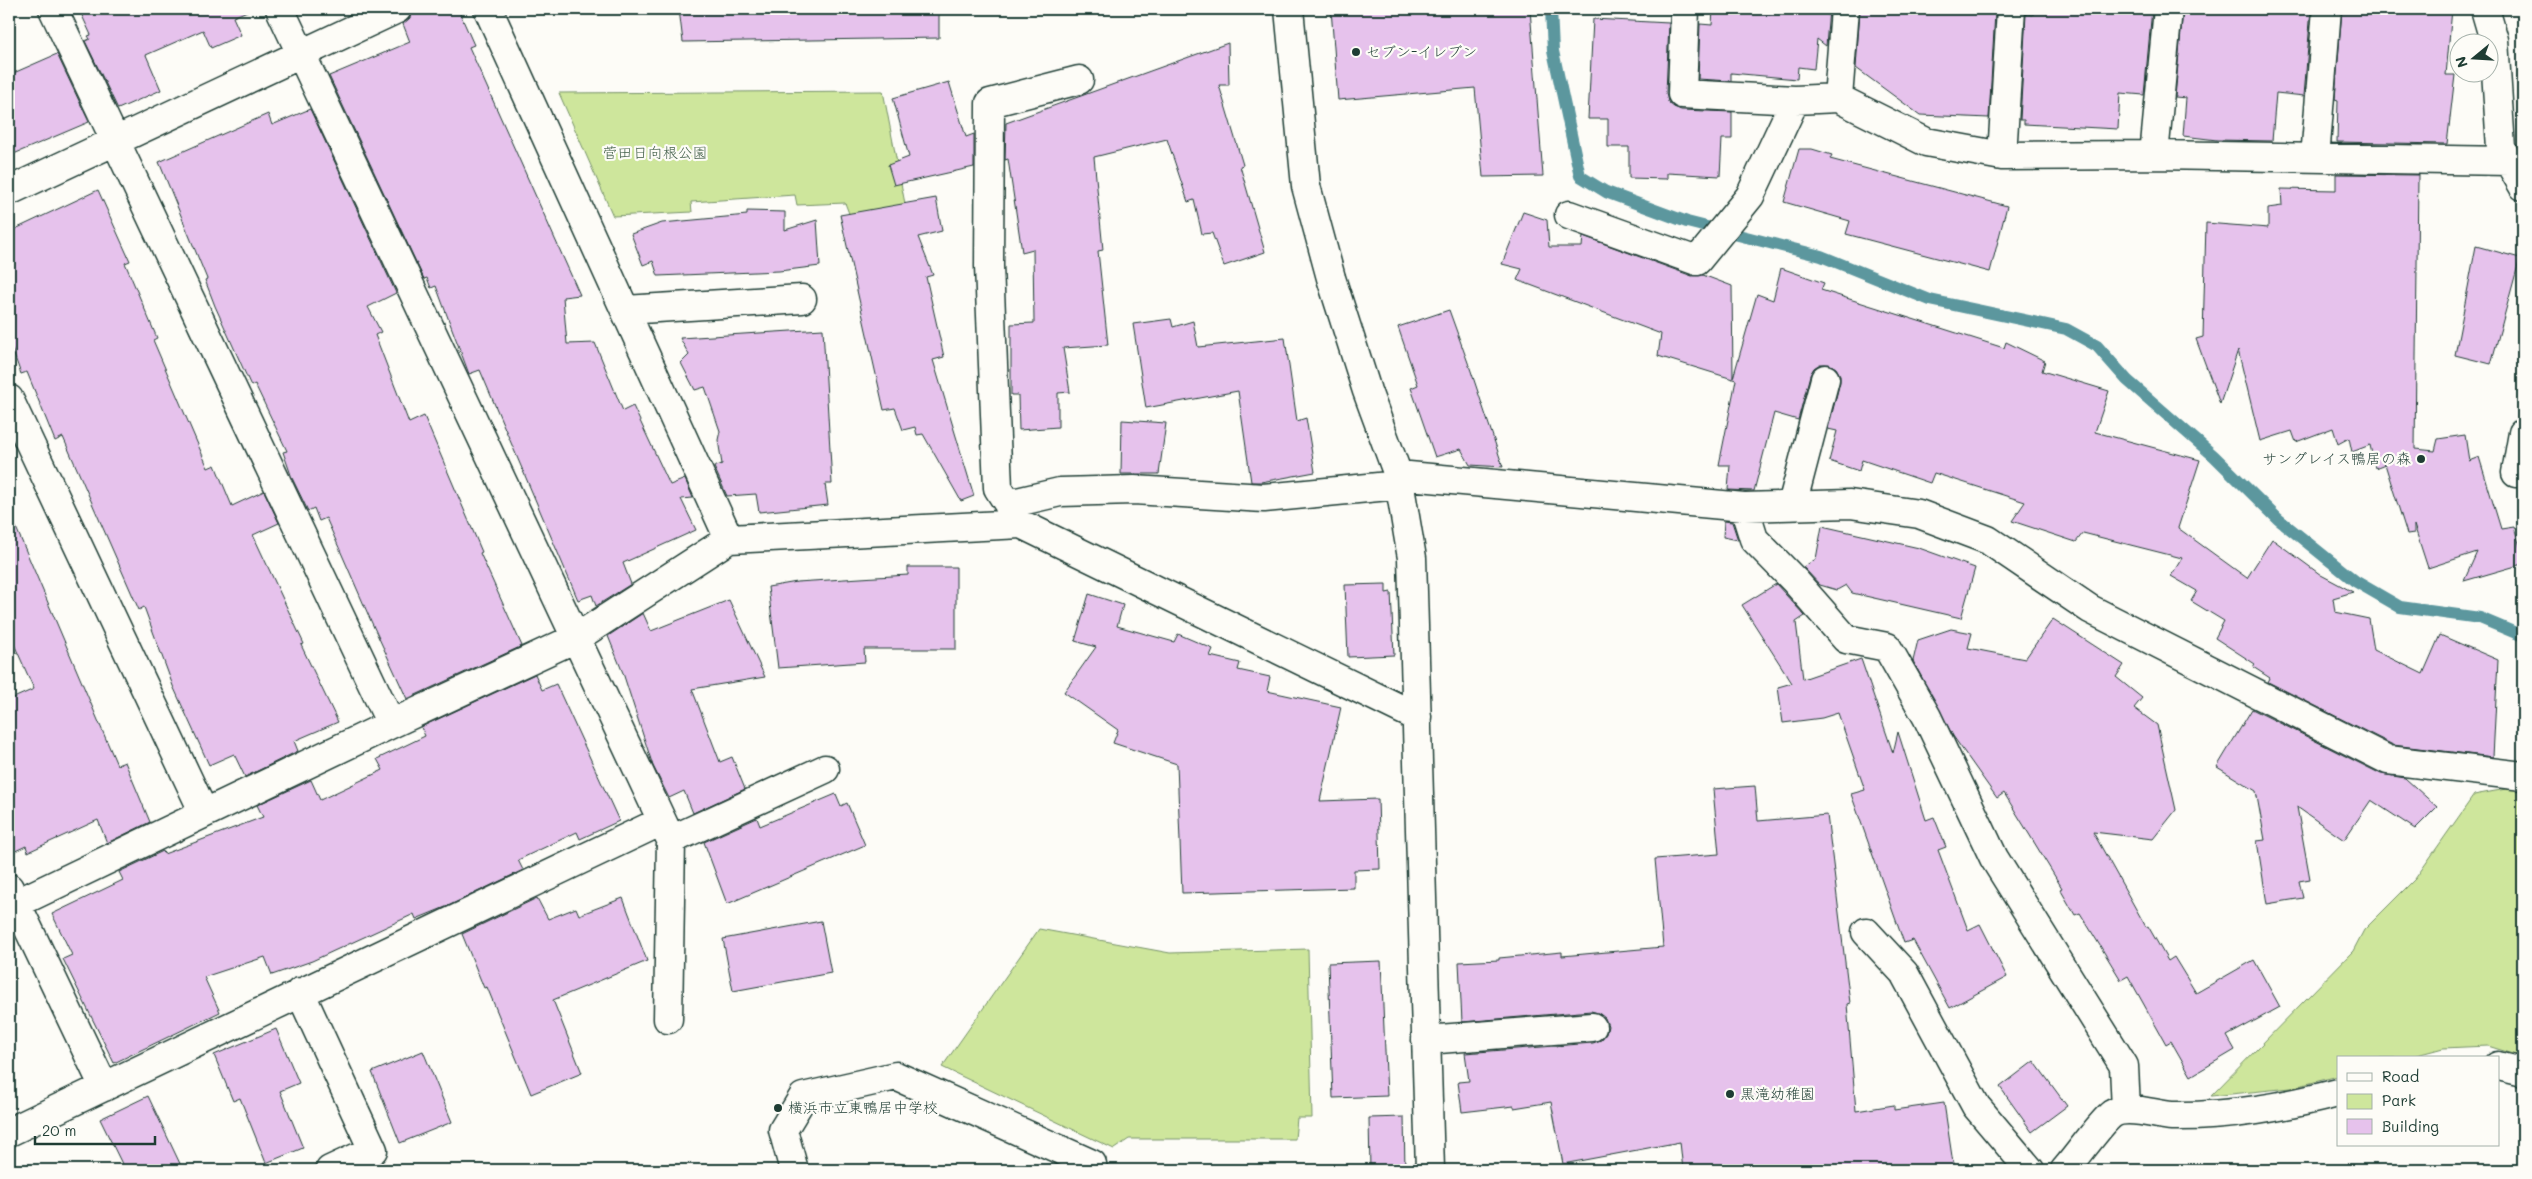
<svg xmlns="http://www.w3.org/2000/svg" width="2532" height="1179" viewBox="0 0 2532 1179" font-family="Mali,'Klee One',sans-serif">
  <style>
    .green { fill: #cee69c; stroke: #769268 }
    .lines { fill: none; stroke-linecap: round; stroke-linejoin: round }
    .stream { stroke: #5c979e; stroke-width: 12 }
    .building { fill: #e6c2ec; stroke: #1f3d34 }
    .minor-casing { stroke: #1f3d34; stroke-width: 31 }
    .minor { stroke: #fdfcf7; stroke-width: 28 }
    .poi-dot { fill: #1f3d34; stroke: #fdfcf7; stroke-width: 2 }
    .labels { text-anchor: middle; stroke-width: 4.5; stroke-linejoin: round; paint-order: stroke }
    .poi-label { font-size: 15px; fill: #1f3d34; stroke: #fdfcf7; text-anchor: start }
    .park-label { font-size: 15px; fill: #425f49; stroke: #fdfcf7 }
  </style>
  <rect width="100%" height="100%" fill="#fdfcf7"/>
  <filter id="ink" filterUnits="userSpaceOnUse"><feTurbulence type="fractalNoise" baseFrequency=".02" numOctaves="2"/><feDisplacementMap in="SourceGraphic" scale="10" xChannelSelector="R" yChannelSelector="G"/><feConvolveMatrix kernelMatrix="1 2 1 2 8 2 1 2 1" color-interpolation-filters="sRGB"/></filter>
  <g filter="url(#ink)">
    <!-- green -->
    <path class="green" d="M883 91 907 214 853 224 845 203 797 205 795 195 691 202 692 212 613 216 559 93Z
      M2511 788 2523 790V1057L2488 1046 2443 1048 2406 1058H2338V1076L2291 1088 2211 1096 2353 951 2364 930 2415 879 2474 795Z
      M1039 929 1170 953 1308 949 1312 1118H1297L1295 1139H1129L1114 1149 942 1067Z"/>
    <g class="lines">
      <!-- stream -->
      <path class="stream" d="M1551 9 1553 51 1580 176 1606 192 1687 222 1821 256 1930 300 2066 329 2097 346 2127 380 2214 456 2278 519 2355 581 2400 607 2480 618 2523 636"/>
    </g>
    <!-- building -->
    <path class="building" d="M79 9H252L233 17 241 35 211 48 203 30 146 55 161 90 118 109 85 41 90 39 88 36 91 35Z
      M412 9H458L474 45 469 47 580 295 563 297 567 344 595 343 623 411 633 406 670 485 685 479 693 498 681 499 696 530 623 563 631 584 596 606 592 595 578 600 480 370 469 374 436 286 431 288 427 278 424 279 329 76 410 42 403 24 410 18Z
      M679 9H939V38L683 42Z
      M1331 9H1530L1543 176 1483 177 1475 88 1338 100Z
      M1713 9 1772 14 1773 9H1829L1826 46 1817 39 1814 69 1798 67 1797 79 1731 73V81L1698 79 1700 24 1712 25Z
      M1860 9H1957L1995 12 1989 118 1920 115 1856 68Z
      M2033 9H2152L2144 95 2120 93 2118 129 2024 124V120H2020L2026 14 2033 15Z
      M2183 9H2311L2304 96 2276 93 2272 141 2217 140 2183 136 2186 98 2175 97Z
      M2342 9H2452L2446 75H2455L2447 144 2337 142 2338 100 2335 99Z
      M1593 19 1669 23 1666 93 1668 102 1674 107 1681 110 1732 112V139H1722L1720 176 1667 173V179L1629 178V147H1608V119H1588Z
      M1228 43 1229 85H1219L1243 165 1240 166 1265 252 1224 266 1212 233 1202 234 1194 200 1188 202 1167 139 1094 157 1103 250 1098 251 1108 345 1063 348 1070 392 1058 393V427L1019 430 1018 395H1011V324L1034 323 1033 249 1022 252 1008 159 1005 160 1006 123Z
      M57 54 89 122 9 156V75Z
      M949 82 966 137 974 134V167L894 185 888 165 909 157 893 98Z
      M310 109 396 293 368 307 381 332 375 335 409 423 424 416 482 552 480 553 522 646 407 699 371 621 326 518 319 521 314 508 308 511 292 478 283 452 287 451 255 384 251 386 215 306 205 280 207 279 159 162 268 114 272 125Z
      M1799 149H1812L1832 155 1830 159 2007 206 1990 272 1846 234 1850 221 1784 202Z
      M2336 174 2418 175 2415 449 2435 451 2438 439 2465 435 2469 461 2479 457 2501 529 2514 527 2523 556V564L2464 581 2477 552 2428 568 2414 525V533L2407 534 2385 464 2375 468 2370 445 2352 452 2349 438 2338 444 2333 428 2296 442 2292 431 2260 441 2238 350 2220 404 2196 339 2203 337 2206 223 2268 228V208L2282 206 2281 189 2336 190Z
      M98 190 130 261 125 263 157 338 153 340 208 468 215 465 232 506 264 491 279 523 253 535 304 644 301 645 338 722 294 741 298 751 245 777 234 754 209 765 173 686 144 607 139 610 63 437 55 441 27 372 21 374 9 341V232Z
      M936 198 942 231 918 237 933 275 926 277 944 357 933 360 974 496 961 501 923 434 917 435 915 427 903 430 895 408 884 410 840 215Z
      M747 211 785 212V230L817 220 820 266 779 271 658 276 653 261 643 265 631 234 662 223 747 215Z
      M1523 212 1547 220 1549 247H1582L1583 236 1692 276 1703 275 1732 286 1733 378 1757 294 1773 300 1781 268 1824 283 1821 290 2004 348 2006 342 2045 361 2042 371 2109 391 2095 432 2200 460 2178 528 2247 578 2272 539 2321 575 2353 592 2333 598 2335 612 2369 619 2374 650 2423 674 2440 635 2498 660 2493 757 2393 745 2268 682 2270 678 2253 667 2255 664 2215 638 2224 621 2191 601 2197 591 2171 576 2182 558 2083 533 2076 542 2012 521 2025 502 1934 473 1930 483 1862 460 1859 471 1829 461 1837 431 1828 429 1840 382V375L1836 368 1829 364H1820L1814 368 1810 375 1798 420 1774 413 1754 491 1728 490 1730 465H1719L1736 380 1658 356 1661 334 1517 280 1522 269 1502 264Z
      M2476 246 2520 258 2491 364 2455 355Z
      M1449 310 1471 371 1503 467 1470 465 1461 449 1435 457 1411 388 1418 385 1398 327Z
      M1171 319 1173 327 1193 321 1198 347 1285 338 1297 421 1306 418 1315 472 1261 482H1251L1238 391 1146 408 1133 324Z
      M823 329 832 484H825L828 505 759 512 756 494 727 496 714 467 722 464 718 440 720 431 705 387 695 390 681 363 689 355 680 338Z
      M1122 420 1166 423 1159 474H1121Z
      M9 511 117 765 125 762 150 822 107 843 98 820 28 852 26 846 9 854V700L34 689 9 633Z
      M1724 521 1732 522 1738 540 1723 537Z
      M1822 526 1919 548 1975 568 1961 618 1852 593 1846 585 1837 590 1820 585 1803 567 1816 559Z
      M908 567H956V649H864L865 662 778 668 768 587 797 582 908 575Z
      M1386 584V593L1391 592 1394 655 1348 657 1345 585Z
      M1776 584 1805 616 1796 622 1803 679 1861 659 1893 753 1898 732 1926 820 1934 817 1946 847 1938 850 1968 930 1980 924 2007 977 1950 1008 1913 940 1904 943 1851 794 1865 790 1838 713 1822 718 1783 723 1778 687 1792 683 1742 605Z
      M1089 594 1123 605 1117 626 1174 642 1178 634 1213 649 1210 656 1240 663 1238 670 1270 677 1267 691 1341 707 1320 801 1378 799 1380 869 1354 870V888L1182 893 1177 764 1113 743 1118 730 1064 692 1096 647 1075 641Z
      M729 600 765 677 692 689 720 762 732 757 745 789 693 813 684 791 669 798 653 766 623 673 608 636 643 613 651 631Z
      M2053 619 2124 665 2116 677 2142 698 2134 708 2157 725 2176 810 2153 839 2093 832 2146 927 2148 926 2168 961 2174 957 2196 993 2254 960 2280 1007 2227 1036 2235 1050 2191 1076 2171 1041 2166 1044 2128 976 2121 980 2080 913 2075 915 2060 889 2062 888 2004 793 1997 798 1953 736 1913 661 1918 640 1951 629 1972 633 1968 648 2025 659Z
      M535 674 542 690 556 684 619 821 580 839 577 832 518 860 523 870 448 906 416 919 414 914 312 961 272 975 265 957 204 977 220 1012 114 1063 63 959 72 955 52 914 123 880 119 872 163 851 164 854 263 817 257 805 311 780 320 800 383 770 377 759 425 736 421 727Z
      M2252 709 2381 774 2405 778 2437 807 2415 829 2371 800 2344 840 2297 807 2310 879 2299 881 2303 898 2267 904 2257 841 2265 840 2256 791 2217 767Z
      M1755 786 1758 821 1827 815 1850 1003 1847 1004 1856 1111 1894 1105V1110L1944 1103 1954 1170H1683L1680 1142 1563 1164 1551 1102 1514 1108V1106L1462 1112 1458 1082 1469 1081 1465 1053 1593 1043 1601 1040 1606 1034 1608 1026 1605 1018 1598 1013 1591 1011 1462 1022 1459 962 1499 960V958L1562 952V956L1663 947 1655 859 1719 854 1713 789Z
      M836 794 841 806 847 803 865 845 727 904 704 842 757 818 760 826Z
      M537 898 548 919 576 908 579 915 623 898 647 961 553 1000 582 1073 531 1094 487 987 484 988 462 934Z
      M821 921 831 973 733 991 723 939Z
      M1381 961 1387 1096 1333 1098 1328 963Z
      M276 1029 299 1083 280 1091 303 1148 266 1163 240 1098 233 1101 214 1055Z
      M423 1051 452 1122 400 1143 372 1072Z
      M2034 1061 2067 1106 2032 1132 2000 1087Z
      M148 1096 183 1170H125L100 1119Z
      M1404 1117 1405 1170H1370L1369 1118Z"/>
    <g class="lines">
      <defs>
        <path id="minor" d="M53 9 391 724
          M280 9 671 840 668 1019
          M488 9 729 539
          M1289 9 1306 186 1331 278 1367 391 1398 475 1412 558 1430 1170
          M1685 9 1682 94 1795 100 1838 98 1926 142 2002 156 2154 155 2509 161
          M2485 9 2494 40 2501 148 2523 186
          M1838 98 1845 9
          M2154 155 2168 9
          M2002 156 2011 9
          M2315 158 2327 9
          M9 191 397 9
          M1569 215 1697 261 1750 196 1795 100
          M625 310 802 299
          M9 399 204 813
          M2516 473 2523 433
          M1398 475 1744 507 1850 504 1919 514 1988 540 2090 609 2388 760 2523 776
          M1008 504 1060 492 1134 490 1264 498 1399 485
          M1792 505 1825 379
          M1744 507 1754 539 1795 581 1846 639 1887 647 1927 717 1994 858 2124 1066 2126 1110
          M1021 524 998 488 989 266 990 103 1079 80
          M671 840 825 769
          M9 888 104 1087
          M9 907 391 724 576 638 729 539 1021 524 1417 717
          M1866 932 1904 973 1976 1106 2030 1170
          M300 992 373 1150 330 1170
          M1426 1040 1592 1027
          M2498 1066 2523 1072
          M9 1132 662 821
          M794 1170 783 1130 803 1097 896 1076 1092 1164 1093 1170
          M2065 1170C2075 1159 2102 1121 2112 1114 2127 1104 2155 1115 2172 1116 2229 1117 2283 1107 2338 1093"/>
      </defs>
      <!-- minor casing -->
      <use href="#minor" class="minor-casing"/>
      <!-- minor -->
      <use href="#minor" class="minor"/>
    </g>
  </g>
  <!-- markers -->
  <g class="poi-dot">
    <circle cx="1356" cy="52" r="5"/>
    <circle cx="2421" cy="459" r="5"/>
    <circle cx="1730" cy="1094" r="5"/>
    <circle cx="778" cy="1108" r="5"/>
  </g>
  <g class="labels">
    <!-- poi labels -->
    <g class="poi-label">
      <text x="1366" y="57">セブン-イレブン</text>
      <text x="2411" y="464" text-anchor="end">サングレイス鴨居の森</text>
      <text x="1740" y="1099">黒滝幼稚園</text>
      <text x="788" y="1113">横浜市立東鴨居中学校</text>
    </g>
    <!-- park labels -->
    <g class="park-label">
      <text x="655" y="158">菅田日向根公園</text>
    </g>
  </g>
  <!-- margin -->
  <rect width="2532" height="1179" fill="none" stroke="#fdfcf7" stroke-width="30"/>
  <rect x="15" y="15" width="2502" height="1149" fill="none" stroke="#1f3d34" stroke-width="2" filter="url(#ink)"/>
  <!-- legend -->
  <rect x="2337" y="1056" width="162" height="90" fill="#fdfcf7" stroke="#a4b0a9"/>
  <rect x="2347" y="1073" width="25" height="8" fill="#fdfcf7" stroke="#a4b0a9"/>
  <text x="2382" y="1082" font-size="15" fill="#1f3d34">Road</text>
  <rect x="2347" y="1094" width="25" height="15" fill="#cee69c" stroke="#a4b0a9"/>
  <text x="2382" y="1106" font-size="15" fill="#1f3d34">Park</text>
  <rect x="2347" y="1119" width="25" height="15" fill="#e6c2ec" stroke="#a4b0a9"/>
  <text x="2382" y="1132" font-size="15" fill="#1f3d34">Building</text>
  <!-- north arrow -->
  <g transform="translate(2474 58) rotate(252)"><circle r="24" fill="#fdfcf7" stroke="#a4b0a9"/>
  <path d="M0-4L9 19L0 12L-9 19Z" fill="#1f3d34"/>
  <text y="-8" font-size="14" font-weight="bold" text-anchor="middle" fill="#1f3d34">N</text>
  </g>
  <!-- scale -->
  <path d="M35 1136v8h120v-8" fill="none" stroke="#1f3d34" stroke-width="2.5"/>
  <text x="42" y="1136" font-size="15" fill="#1f3d34" stroke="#fdfcf7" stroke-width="4" paint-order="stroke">20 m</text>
</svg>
